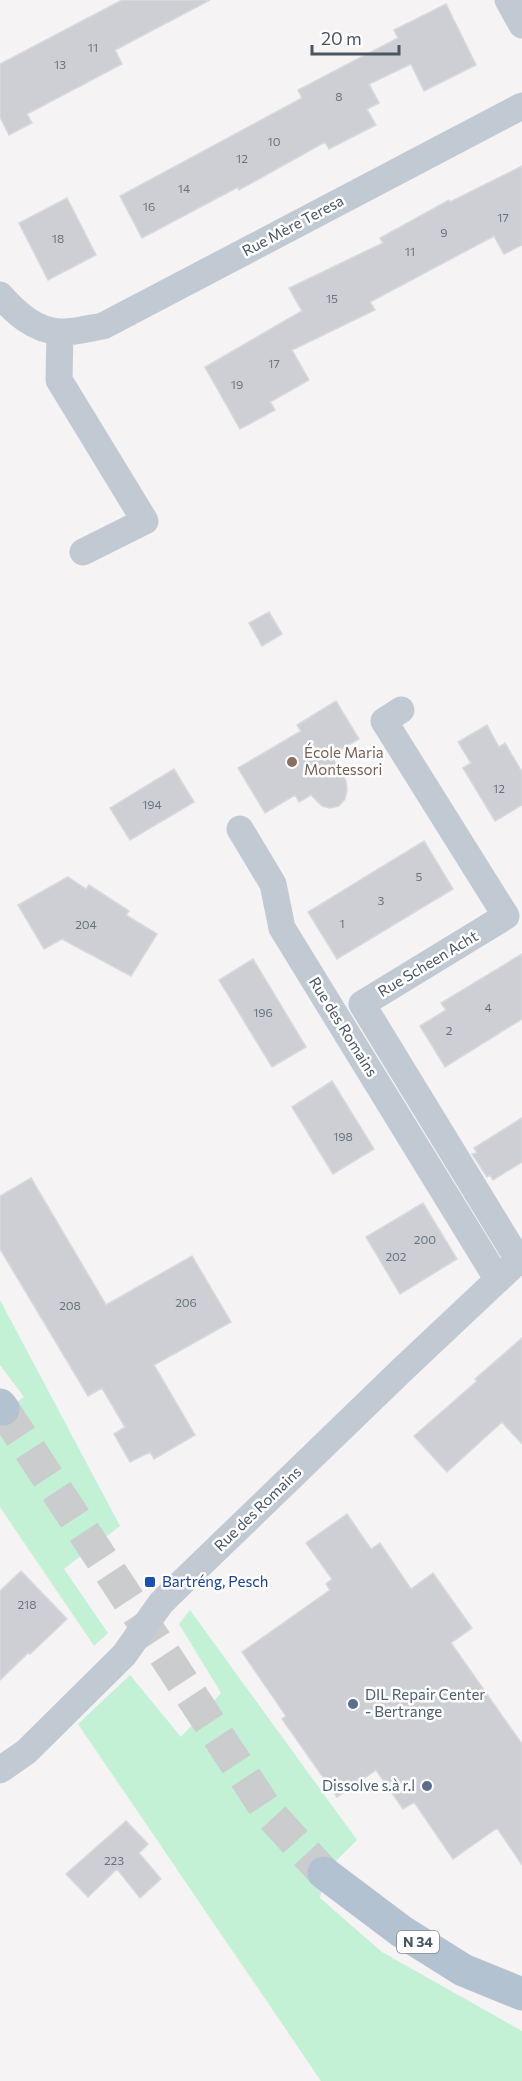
<svg xmlns="http://www.w3.org/2000/svg" width="522" height="2081" viewBox="0 0 522 2081" font-family="Commissioner,sans-serif">
  <style>
    .green { fill: #c3f1d5 }
    .building { fill: #cdcfd5; stroke: #d7d9de; stroke-width: 1.5 }
    .lines { fill: none; stroke-linecap: round; stroke-linejoin: round }
    .primary-tunnel { stroke: #caccce; stroke-width: 33; stroke-dasharray: 33 16; stroke-linecap: butt }
    .minor { stroke: #c1cad2; stroke-width: 27 }
    .primary { stroke: #b3c2d1; stroke-width: 33 }
    .education-dot { fill: #8d6e63; stroke: #fff; stroke-width: 2 }
    .transit-dot { fill: #1a4fb4; stroke: #fff; stroke-width: 2 }
    .service-dot { fill: #5c6f8a; stroke: #fff; stroke-width: 2 }
    .labels { text-anchor: middle; stroke-width: 5; stroke-linejoin: round; paint-order: stroke }
    .number-label { font-size: 12px; fill: #6b747e }
    .shield { fill: #fff; stroke: #808990; stroke-width: 1.5 }
    .shield-label { font-size: 14px; font-weight: bold; fill: #4a5661 }
    .street-label { font-size: 15px; fill: #4a5661; stroke: #fff }
    .education-label { font-size: 15px; fill: #785e54; stroke: #fff; text-anchor: start }
    .transit-label { font-size: 15px; fill: #164399; stroke: #fff; text-anchor: start }
    .service-label { font-size: 15px; fill: #4e5e75; stroke: #fff; text-anchor: start }
  </style>
  <rect width="100%" height="100%" fill="#f5f3f3"/>
  <!-- green -->
  <path class="green" d="M0 1300 120 1526 64 1569 108 1633 94 1646 0 1507V1413L24 1397 0 1365Z
    M190 1610 357 1840 324 1873 320 1898 382 1952 522 2031V2081H321L78 1724 130 1675 181 1737 221 1693 179 1624Z"/>
  <!-- building -->
  <path class="building" d="M122 0H210L115 50 122 64 27 114 32 123 9 135 0 117V64Z
    M446 4 476 65 424 91 411 64 369 84 379 103 367 109 376 125 329 149 325 142 239 190 238 187 142 238 120 196 302 98 298 90 398 38 394 30Z
    M522 166V245L504 254 494 236 370 302 375 310 292 350 309 380 270 402 275 410 240 429 205 367 302 311 289 288 383 243 380 238 449 200 450 202Z
    M67 198 96 255 48 280 19 223Z
    M269 612 282 634 262 646 249 623Z
    M336 701 359 739 331 755 346 781 347 790 345 799 339 806 330 808 322 806 311 795 299 802 295 795 265 813 238 768 301 731 297 725Z
    M487 725 499 747 505 743 522 772V805L495 821 463 768 471 763 458 742Z
    M174 769 194 802 130 840 110 808Z
    M424 841 453 889 337 959 308 912Z
    M68 877 86 889 89 885 129 911 126 915 157 934 131 976 62 939 44 949 18 905Z
    M522 954V1019L445 1067 420 1026 446 1010 441 1003Z
    M253 959 306 1047 272 1067 219 980Z
    M332 1081 374 1149 333 1174 292 1107Z
    M522 1118V1162L493 1180 490 1175 487 1177 472 1154 477 1153 474 1148Z
    M31 1178 106 1305 192 1256 231 1322 154 1365 195 1435 154 1459 150 1452 130 1462 114 1434 125 1427 102 1388 88 1396 0 1249V1196Z
    M423 1203 457 1259 400 1294 366 1237Z
    M522 1338V1444L502 1422 447 1472 414 1436 477 1381 475 1379Z
    M347 1514 371 1549 380 1543 411 1589 433 1573 472 1628 451 1643 522 1744V1865L497 1828 453 1859 414 1802 403 1809 376 1770 337 1797 282 1719 286 1716 242 1652 330 1590 326 1584 332 1579 306 1543Z
    M21 1571 67 1619 30 1654 28 1653 0 1680V1591Z
    M126 1821 148 1844 139 1853 161 1879 140 1898 117 1869 88 1897 66 1874Z"/>
  <g class="lines">
    <!-- primary-tunnel -->
    <path class="primary-tunnel" d="M3 1409 268 1812 324 1873"/>
    <!-- minor -->
    <path class="minor" d="M508 0 522 25
      M0 295C16 313 34 330 60 332 73 333 90 328 103 326L522 106
      M60 332 59 380 145 521 83 552
      M401 710 384 721 506 916 362 1004 519 1261
      M240 829 273 884 282 928 498 1280
      M0 1770 26 1752 124 1655 161 1603 168 1596 404 1368 522 1257"/>
    <!-- primary -->
    <path class="primary" d="M0 1405 3 1409
      M324 1873 401 1931 463 1970 522 1994"/>
  </g>
  <!-- markers -->
  <circle class="education-dot" cx="292" cy="762" r="6"/>
  <rect class="transit-dot" x="144" y="1576" width="12" height="12" rx="3"/>
  <g class="service-dot">
    <circle cx="353" cy="1704" r="6"/>
    <circle cx="427" cy="1786" r="6"/>
  </g>
  <g class="labels">
    <!-- number labels -->
    <g class="number-label">
      <text x="93" y="52">11</text>
      <text x="60" y="69">13</text>
      <text x="339" y="101">8</text>
      <text x="274" y="146">10</text>
      <text x="242" y="163">12</text>
      <text x="184" y="193">14</text>
      <text x="149" y="211">16</text>
      <text x="503" y="222">17</text>
      <text x="444" y="237">9</text>
      <text x="58" y="243">18</text>
      <text x="410" y="256">11</text>
      <text x="332" y="303">15</text>
      <text x="274" y="368">17</text>
      <text x="237" y="389">19</text>
      <text x="499" y="793">12</text>
      <text x="152" y="809">194</text>
      <text x="419" y="881">5</text>
      <text x="381" y="905">3</text>
      <text x="342" y="928">1</text>
      <text x="86" y="929">204</text>
      <text x="488" y="1012">4</text>
      <text x="263" y="1017">196</text>
      <text x="449" y="1035">2</text>
      <text x="343" y="1141">198</text>
      <text x="425" y="1244">200</text>
      <text x="396" y="1261">202</text>
      <text x="186" y="1307">206</text>
      <text x="70" y="1310">208</text>
      <text x="27" y="1609">218</text>
      <text x="114" y="1865">223</text>
    </g>
    <!-- shield labels -->
    <rect class="shield" x="397" y="1931" width="42" height="22" rx="4.5"/>
    <g class="shield-label">
      <text x="418" y="1947">N 34</text>
    </g>
    <!-- street labels -->
    <g class="street-label">
      <text transform="translate(293 226) rotate(-28)" y="5">Rue Mère Teresa</text>
      <text transform="translate(428 964) rotate(-31)" y="5">Rue Scheen Acht</text>
      <text transform="translate(343 1027) rotate(58)" y="5">Rue des Romains</text>
      <text transform="translate(258 1509) rotate(-44)" y="5">Rue des Romains</text>
    </g>
    <!-- education labels -->
    <g class="education-label">
      <text x="304" y="758">École Maria<tspan x="304" dy="17">Montessori</tspan></text>
    </g>
    <!-- transit labels -->
    <g class="transit-label">
      <text x="162" y="1587">Bartréng, Pesch</text>
    </g>
    <!-- service labels -->
    <g class="service-label">
      <text x="365" y="1700">DIL Repair Center<tspan x="365" dy="17">- Bertrange</tspan></text>
      <text x="415" y="1791" text-anchor="end">Dissolve s.à r.l</text>
    </g>
  </g>
  <!-- scale -->
  <path d="M312 45v9h87v-9" fill="none" stroke="#4a5661" stroke-width="3"/>
  <text x="321" y="45" font-size="18" fill="#4a5661" stroke="#ffffff" stroke-width="4.5" paint-order="stroke">20 m</text>
</svg>
